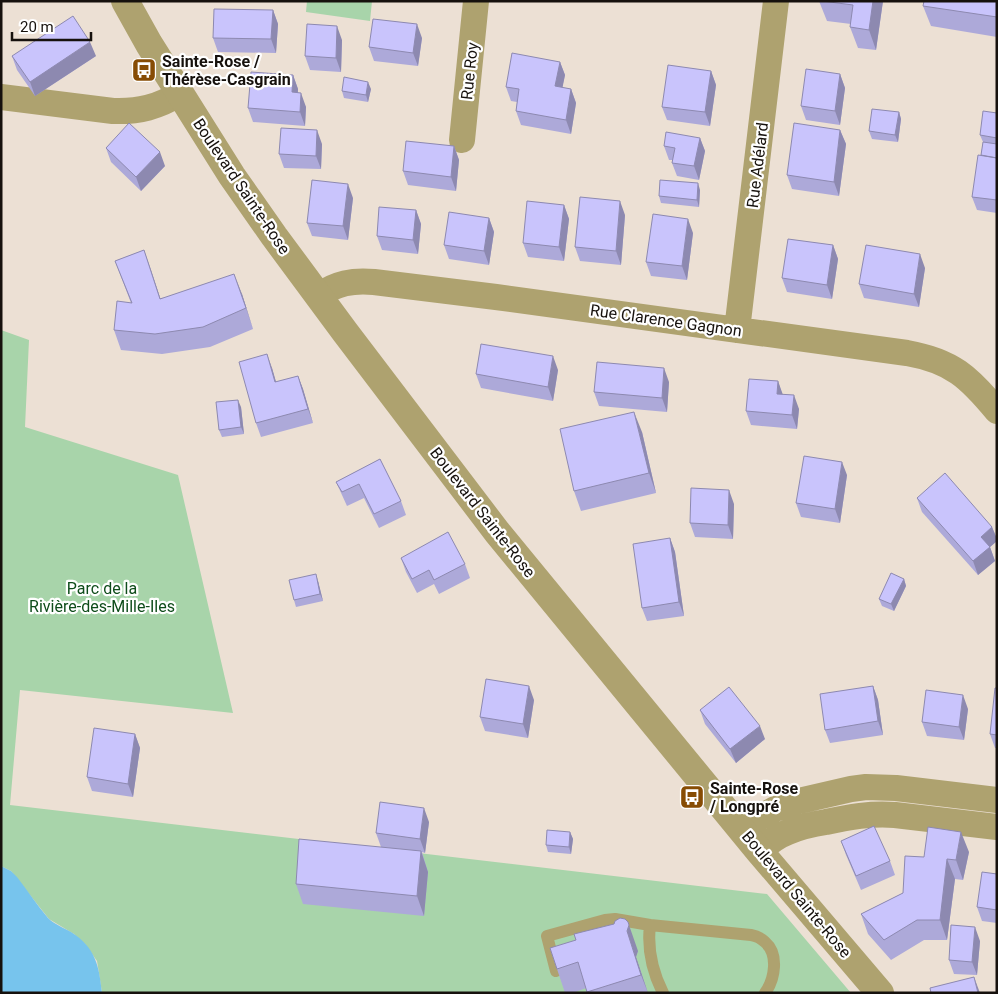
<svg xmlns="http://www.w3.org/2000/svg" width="998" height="994" viewBox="0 0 998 994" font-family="Roboto,sans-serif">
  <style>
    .green { fill: #a8d4aa }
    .water { fill: #77c4ed }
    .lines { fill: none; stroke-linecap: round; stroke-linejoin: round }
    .service { stroke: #aea26f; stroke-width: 12 }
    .minor { stroke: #aea26f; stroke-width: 26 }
    .tertiary { stroke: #aea26f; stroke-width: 28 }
    .wall { fill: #ada9d9 }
    .shaded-wall { fill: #8d89b0 }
    .building { fill: #c9c4fc; stroke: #8d89b0 }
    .labels { text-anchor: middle; stroke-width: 4.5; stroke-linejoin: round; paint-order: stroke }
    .poi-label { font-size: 16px; font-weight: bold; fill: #16110d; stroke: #fff; text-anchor: start }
    .street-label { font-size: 16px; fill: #16110d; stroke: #fff }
    .park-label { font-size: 16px; fill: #0e4c1a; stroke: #fff }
  </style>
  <rect width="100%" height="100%" fill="#ece0d4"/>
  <!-- green -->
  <path class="green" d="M307 1H372L370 21 306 12Z
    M1 330 29 340 25 427 178 475 233 713 20 690 10 805 767 894 851 993H102L99 973 97 961 85 944 74 934 49 919 11 871 1 866Z"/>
  <!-- water -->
  <path class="water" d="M1 866 11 871 17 877C27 890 37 905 48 918 54 924 64 928 71 932 96 948 99 966 102 993H1Z"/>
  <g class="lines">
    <!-- service -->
    <path class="service" d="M556 971 547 936 605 920 615 919 650 925
      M663 993C652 971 647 950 650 925L751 935C757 936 761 938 765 942 779 954 775 979 765 993"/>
    <!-- minor -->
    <path class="minor" d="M1 97 113 111C139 112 158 107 181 93
      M462 140 476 1
      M318 296C336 283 353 280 374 282L496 297 907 353C952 361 969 377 997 411
      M737 330 776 1
      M743 831 759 818 775 809 799 801 851 789 866 787 896 788 997 800
      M759 851C768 843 777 836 788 832 800 827 813 824 826 822 849 817 871 813 895 815L997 827"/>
    <!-- tertiary -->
    <path class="tertiary" d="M125 1 149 44 232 176 274 236 345 332 497 532 759 851 880 993"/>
  </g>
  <!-- wall -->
  <path class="wall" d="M819 1H883L876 50 858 48 850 27 851 24 827 21Z
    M997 1V37L931 26 923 6Z
    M273 10 278 24 276 53 218 52 213 38Z
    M422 38 418 66 374 61 369 47Z
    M342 40 341 72 310 70 305 56Z
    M12 56H96L35 96 17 70Z
    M560 62 565 75 562 88 571 89 576 103 571 134 521 125 516 111 517 102 511 101 506 87Z
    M711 71 716 85 710 126 667 120 662 107Z
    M840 74 845 88 840 125 806 120 801 106Z
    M293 75 298 89V93L306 107 305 126 253 122 248 108Z
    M371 89 368 102 344 98 342 91Z
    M899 112 901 119 898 142 872 139 869 131Z
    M997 113V213L977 210 972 197 981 155 983 142 980 135Z
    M840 130 846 144 839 196 792 189 787 175Z
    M700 138 705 151 699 180 677 176 672 163V160H669L664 146Z
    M322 144 321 169 284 168 279 154Z
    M454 146 459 160 456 191 408 185 403 171Z
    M106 148 165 166 141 191 111 162Z
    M700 190 699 207 661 203 659 196Z
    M353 198 348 240 312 236 307 223Z
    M564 205 569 219 564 261 528 257 523 243Z
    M416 210 421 224 418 254 382 250 377 236Z
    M625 215 621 265 580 261 575 247Z
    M489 218 494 232 489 265 449 259 444 245Z
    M693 233 687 280 651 276 646 262Z
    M833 245 838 259 832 299 787 292 782 278Z
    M144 250 160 298 242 294 253 329 210 347 162 354 121 350 114 330 131 303 115 261Z
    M925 268 919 307 864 298 859 284Z
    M272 368 276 382 298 376 303 389 313 423 261 437 256 423Z
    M558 370 553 401 481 388 476 374Z
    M778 381 782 394 799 409 797 429 751 425 746 411Z
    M669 382 667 412 599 406 594 392Z
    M241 407 244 434 222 437 219 430Z
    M642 432 656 493 581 511 574 491Z
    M380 459 401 501 406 515 379 528 364 498 347 506 342 495 336 482Z
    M847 475 840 523 801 517 796 503Z
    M917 498 992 527 997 539V541L990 547 995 561 978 575 922 512Z
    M734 504 733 539 695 537 690 523Z
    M670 538 675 552 684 616 647 621 642 608Z
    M401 558 465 564 470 578 439 594 434 584 417 593 406 572Z
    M904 579 906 586 894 611 882 606 879 599Z
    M318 581 323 601 296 607 294 600Z
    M873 686 878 700 883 735 830 743 825 730Z
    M997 688V748H995L990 734Z
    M534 700 528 738 485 731 480 717Z
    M968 709 964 740 927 736 922 722Z
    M700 710 765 739 736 763 705 724Z
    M135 734 140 748 133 797 92 791 87 777Z
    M429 822 425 853 422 852 428 872 424 916 303 904 296 884 381 847 376 833Z
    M570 832 573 839 571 854 548 852 546 845Z
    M841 841 890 861 895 875 861 890 846 855Z
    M969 852 963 880 955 879 947 940H924L891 960 868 934 861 914 903 893 924 857Z
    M997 874V923L982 921 977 907Z
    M980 941 977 975 954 974 949 960Z
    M550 948 638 951 636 957 648 993H587L586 988 573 993H565Z"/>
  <!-- shaded-wall -->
  <path class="shaded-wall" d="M873 1H883L876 50 869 30Z
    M273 10 278 24 276 53 271 39Z
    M417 24 422 38 418 66 413 53Z
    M337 26 342 40 341 72 336 58Z
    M90 42 96 56 35 96 30 82Z
    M560 62 565 75 560 100 555 86Z
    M711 71 716 85 710 126 705 112Z
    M840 74 845 88 840 125 835 111Z
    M293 75 298 89 297 106 292 92Z
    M368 82 371 89 368 102 366 95Z
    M571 89 576 103 571 134 566 120Z
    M301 93 306 107 305 126 300 112Z
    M899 112 901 119 898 142 895 135Z
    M317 130 322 144 321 169 316 156Z
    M840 130 846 144 839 196 834 182Z
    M700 138 705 151 699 180 694 166Z
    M454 146 459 160 456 191 451 177Z
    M160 152 165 166 141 191 136 177Z
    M698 183 700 190 699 207 697 200Z
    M348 184 353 198 348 240 343 226Z
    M620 201 625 215 621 265 616 251Z
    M564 205 569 219 564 261 559 247Z
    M416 210 421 224 418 254 413 240Z
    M489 218 494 232 489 265 484 251Z
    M688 219 693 233 687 280 682 266Z
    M833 245 838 259 832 299 827 285Z
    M144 250 151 270 167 319 160 299Z
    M920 254 925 268 919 307 914 294Z
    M234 274 242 294 253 329 246 308Z
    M267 354 272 368 280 396 275 382Z
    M553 356 558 370 553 401 548 387Z
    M664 368 669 382 667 412 662 398Z
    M298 376 303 389 313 423 308 409Z
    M778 381 783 395 777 394Z
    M794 395 799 409 797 429 792 415Z
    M238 400 241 407 244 434 241 427Z
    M634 412 642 432 656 493 649 473Z
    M842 462 847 475 840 523 835 509Z
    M729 490 734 504 733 539 728 525Z
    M992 527 997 539V541L990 547 995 561 978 575 973 561 981 537Z
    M670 538 675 552 684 616 679 602Z
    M316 574 318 581 323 601 320 594Z
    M904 579 906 586 894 611 891 604Z
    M529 686 534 700 528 738 523 724Z
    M873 686 878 700 883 735 878 721Z
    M963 695 968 709 964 740 959 727Z
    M760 726 765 739 736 763 730 749Z
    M135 734 140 748 133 797 128 784Z
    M424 808 429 822 425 853 420 839Z
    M570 832 573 839 571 854 569 847Z
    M961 832 969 852 963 880 956 860Z
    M421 851 428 872 424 916 417 896Z
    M947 859 955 879 947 940 940 920Z
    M629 925 638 951 636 957 648 993 641 975 627 931Z
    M975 927 980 941 977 975 972 962Z
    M974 977 980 993H978Z"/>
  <!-- building -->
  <path class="building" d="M822 1H873L869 30 850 27 853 5Z
    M924 1H997V17L923 6Z
    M214 9 273 10 271 39 213 38Z
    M73 16 90 42 30 82 12 56Z
    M373 19 417 24 413 53 369 47Z
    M307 24 337 26 336 58 305 56Z
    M512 53 560 62 555 86 571 89 566 120 516 111 519 89 506 87Z
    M668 65 711 71 705 112 662 107Z
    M806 69 840 74 835 111 801 106Z
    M251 72 293 75 292 92 301 93 300 112 248 108Z
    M344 77 368 82 366 95 342 91Z
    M872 109 899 112 895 135 869 131Z
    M983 111 997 113V138L980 135Z
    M129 123 160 152 136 177 106 148Z
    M794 123 840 130 834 182 787 175Z
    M281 128 317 130 316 156 279 154Z
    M666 132 700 138 694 166 672 163 675 148 664 146Z
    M406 141 454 146 451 177 403 171Z
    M983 142 997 144V158L981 155Z
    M978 155 997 158V200L972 197Z
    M312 180 348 184 343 226 307 223Z
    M660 180 698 183 697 200 659 196Z
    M580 197 620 201 616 251 575 247Z
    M527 201 564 205 559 247 523 243Z
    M379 207 416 210 413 240 377 236Z
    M449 212 489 218 484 251 444 245Z
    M653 214 688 219 682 266 646 262Z
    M788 239 833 245 827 285 782 278Z
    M866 245 920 254 914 294 859 284Z
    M144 250 160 299 234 274 246 308 203 327 155 334 114 330 117 301 132 303 115 261Z
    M481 344 553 356 548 387 476 374Z
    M267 354 275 382 298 376 308 409 256 423 239 362Z
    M597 362 664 368 662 398 594 392Z
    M749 379 778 381 777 394 794 395 792 415 746 411Z
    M238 400 241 427 219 430 216 402Z
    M634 412 649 473 574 491 560 429Z
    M804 456 842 462 835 509 796 503Z
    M380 459 401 501 374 514 359 484 342 492 336 482Z
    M945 473 992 527 981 537 990 547 973 561 917 498Z
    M691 488 729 490 728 525 690 523Z
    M448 532 465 564 434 580 429 570 412 579 401 558Z
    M670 538 679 602 642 608 633 544Z
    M891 573 904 579 891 604 879 599Z
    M316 574 320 594 294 600 289 580Z
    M486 679 529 686 523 724 480 717Z
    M873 686 878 721 825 730 820 694Z
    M729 687 760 726 730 749 700 710Z
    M995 688H997V735L990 734Z
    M926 690 963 695 959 727 922 722Z
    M94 728 135 734 128 784 87 777Z
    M380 802 424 808 420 839 376 833Z
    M874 826 890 861 856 876 841 841Z
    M928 827 961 832 956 860 947 859 940 920H917L884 940 861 914 903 893 905 856 924 857Z
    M547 830 570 832 569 847 546 845Z
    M299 839 421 851 417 896 296 884Z
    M982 872 997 874V910L977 907Z
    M620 918 625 919 628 922 629 925 627 931 641 975 587 992 578 962 557 969 550 948 576 940 574 934 614 924 615 921Z
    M951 925 975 927 972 962 949 960Z
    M974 977 978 993H931L930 988Z"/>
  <!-- icons -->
  <defs>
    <symbol id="bus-square" viewBox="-11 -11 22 22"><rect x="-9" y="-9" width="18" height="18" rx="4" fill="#874c04" stroke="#fff"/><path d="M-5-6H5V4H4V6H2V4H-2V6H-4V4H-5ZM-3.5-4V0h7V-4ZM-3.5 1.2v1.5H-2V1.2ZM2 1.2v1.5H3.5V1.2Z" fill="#fff"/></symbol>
  </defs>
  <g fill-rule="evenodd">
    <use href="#bus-square" x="130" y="56" width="28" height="28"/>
    <use href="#bus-square" x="678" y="783" width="28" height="28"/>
  </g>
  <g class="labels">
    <!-- poi labels -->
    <g class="poi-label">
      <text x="162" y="67">Sainte-Rose /<tspan x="162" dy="18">Thérèse-Casgrain</tspan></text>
      <text x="710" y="794">Sainte-Rose<tspan x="710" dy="18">/ Longpré</tspan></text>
    </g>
    <!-- street labels -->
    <g class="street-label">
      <text transform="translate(469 71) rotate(-84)" y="6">Rue Roy</text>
      <text transform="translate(757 165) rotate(-83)" y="6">Rue Adélard</text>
      <text transform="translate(242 186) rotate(56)" y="6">Boulevard Sainte-Rose</text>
      <text transform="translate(666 320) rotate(8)" y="6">Rue Clarence Gagnon</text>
      <text transform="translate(483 512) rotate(52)" y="6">Boulevard Sainte-Rose</text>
      <text transform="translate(797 894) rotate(50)" y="6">Boulevard Sainte-Rose</text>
    </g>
    <!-- park labels -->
    <g class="park-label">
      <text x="102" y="594">Parc de la<tspan x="102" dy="18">Rivière-des-Mille-Iles</tspan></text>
    </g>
  </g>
  <!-- border -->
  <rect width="998" height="994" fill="none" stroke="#16110d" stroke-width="5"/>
  <!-- scale -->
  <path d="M12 32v8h79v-8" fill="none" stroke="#16110d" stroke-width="2.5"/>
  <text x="20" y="32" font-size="15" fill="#16110d" stroke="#ffffff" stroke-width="4" paint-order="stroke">20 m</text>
</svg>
